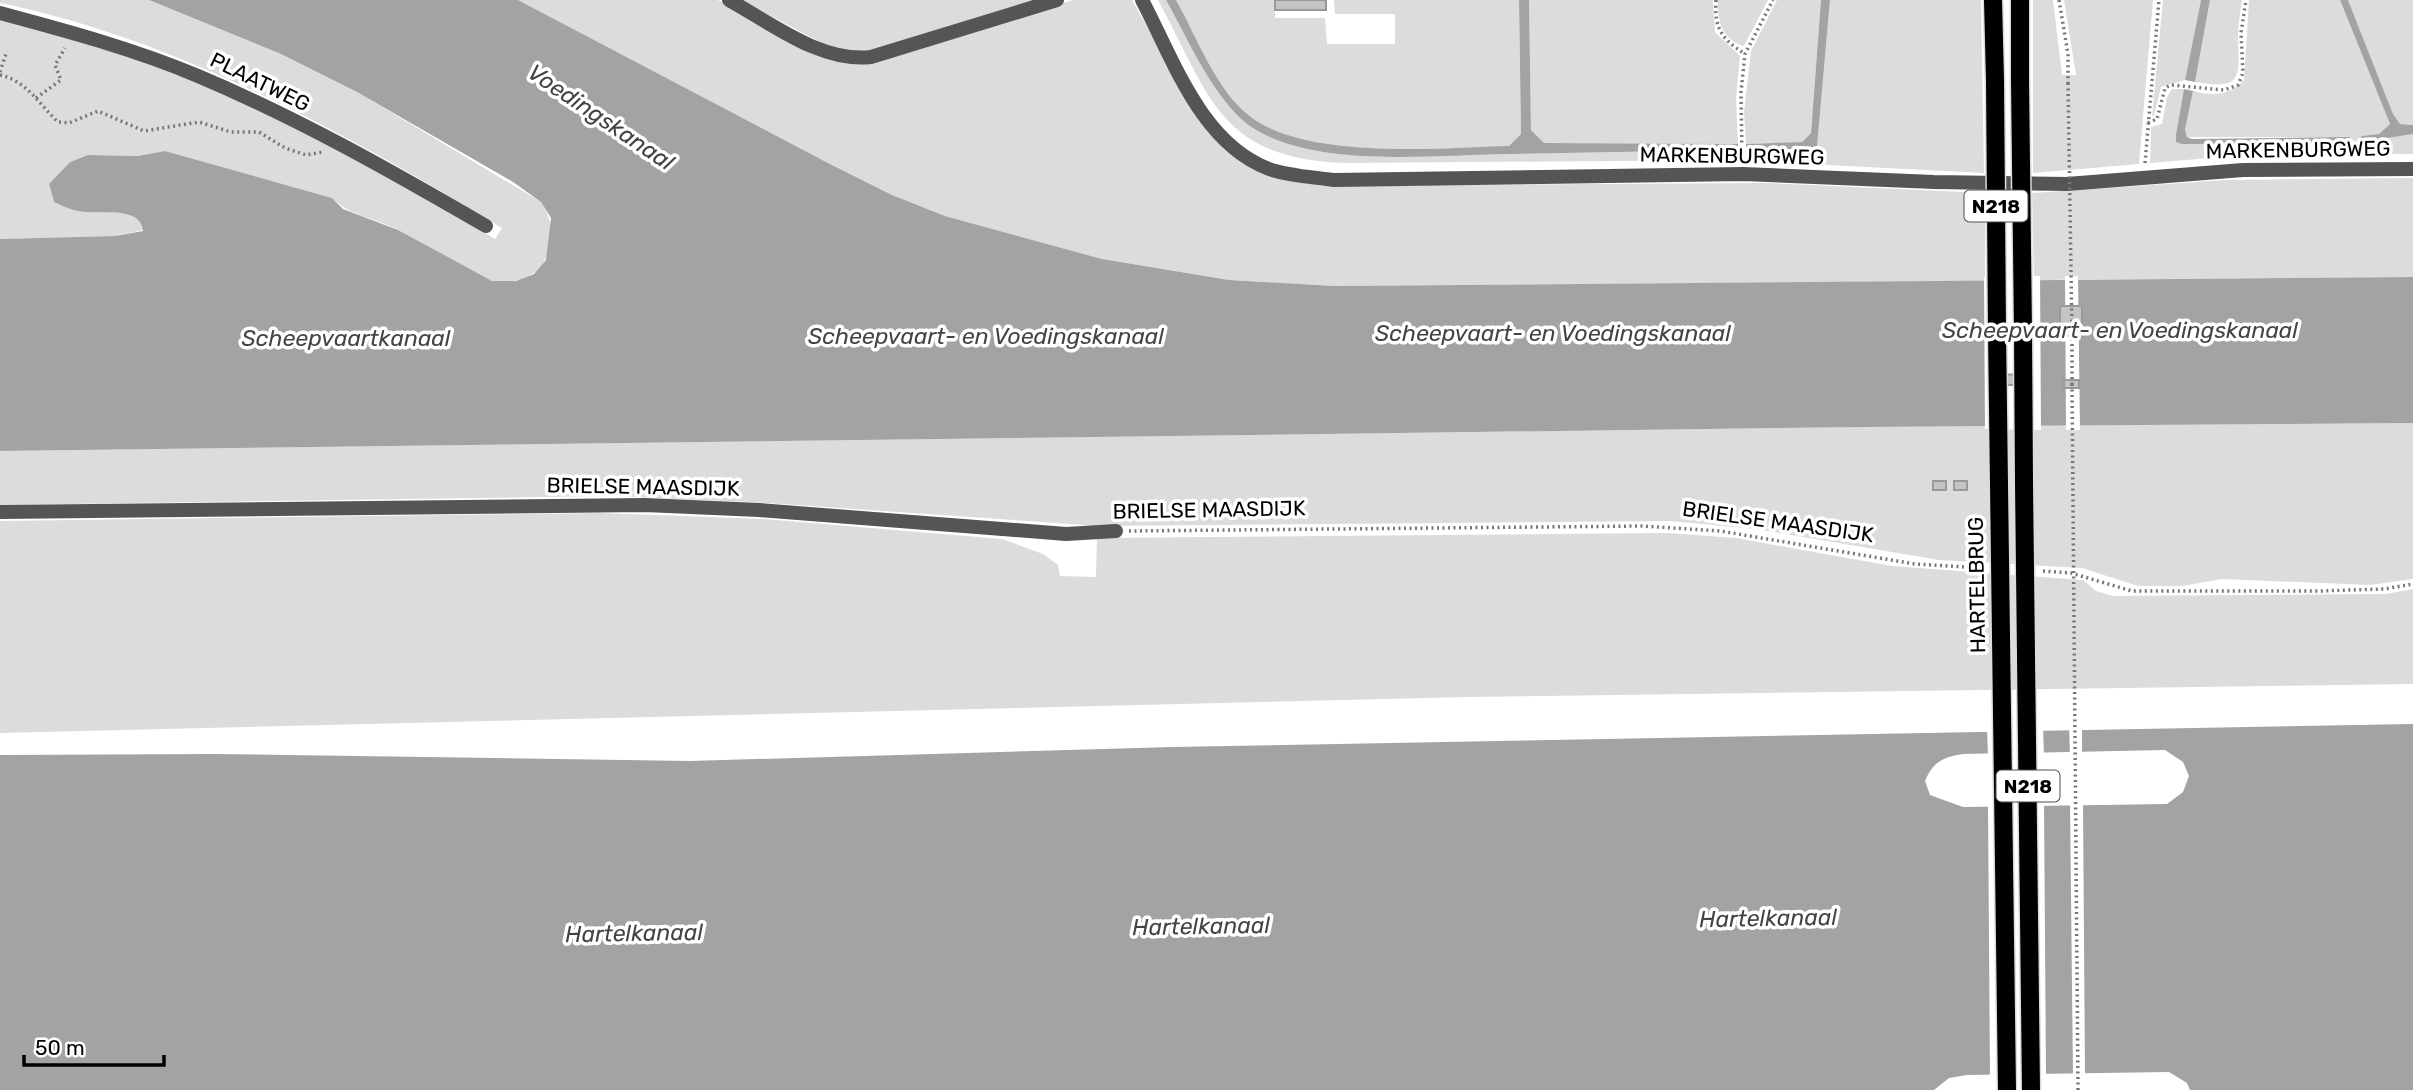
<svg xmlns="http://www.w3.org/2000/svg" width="2413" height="1090" viewBox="0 0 2413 1090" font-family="Rubik,sans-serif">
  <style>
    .green { fill: #dcdcdc }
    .water { fill: #a3a3a3; fill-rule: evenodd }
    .pier { fill: #fff }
    .building { fill: #c4c4c4; stroke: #999; stroke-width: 2 }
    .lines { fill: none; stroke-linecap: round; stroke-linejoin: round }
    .primary-casing { stroke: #dbdbdb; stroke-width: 21 }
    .path { stroke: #777; stroke-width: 3.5; stroke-dasharray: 2 3.5; stroke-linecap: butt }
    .minor { stroke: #555; stroke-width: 14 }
    .primary { stroke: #000; stroke-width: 18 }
    .primary-bridge-casing { stroke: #dbdbdb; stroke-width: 21; stroke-linecap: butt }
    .path-bridge { stroke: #777; stroke-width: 3.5; stroke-dasharray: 2 3.5; stroke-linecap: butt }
    .primary-bridge { stroke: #000; stroke-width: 18 }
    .labels { text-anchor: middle; stroke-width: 7; stroke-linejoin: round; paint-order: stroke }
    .shield { fill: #fff; stroke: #4c4c4c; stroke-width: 2 }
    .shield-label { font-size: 19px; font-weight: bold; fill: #000 }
    .street-label { font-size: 21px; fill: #000; stroke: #fff }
    .water-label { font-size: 23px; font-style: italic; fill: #444; stroke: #fff }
  </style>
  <rect width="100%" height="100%" fill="#fff"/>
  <!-- green -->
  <path class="green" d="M0 0H149L281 54 357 92 541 202C552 219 553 232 548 252 542 276 515 285 492 281 470 276 421 242 398 230 376 218 350 216 332 198L165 151 138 156 88 155 70 162 49 184 54 202C64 207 73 211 85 212 103 214 140 205 143 230L115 236 0 239V18C33 26 66 34 98 44 236 86 371 165 495 239L502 228C347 134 180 40 0 3Z
    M518 0H718L831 60 851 64 873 63 1073 0H1132L1187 96 1265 174 1431 185 1767 183 1985 193V281L1334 286 1229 280 1102 259 945 216 892 195 828 163Z
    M741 0H1036L862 53 835 50Z
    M1158 0H1166C1185 35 1223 111 1256 130 1320 168 1436 155 1508 154 1585 153 1661 151 1738 150V160L1345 163C1219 158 1211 98 1158 0Z
    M1176 0H1275V18H1325L1327 44H1395V14H1335L1334 0H1519L1521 134 1509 147C1438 147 1307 161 1251 117 1216 91 1197 38 1176 0Z
    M1529 0H1713L1715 32 1740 56 1736 99 1738 144 1543 143 1531 130Z
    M1718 0H1768L1744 46C1723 41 1716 19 1718 0Z
    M1777 0H1821L1811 133 1802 142 1746 144 1744 112 1751 51Z
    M1830 0H1981L1984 173 1746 161V150H1813L1817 147Z
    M2033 0H2053L2062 75H2076L2064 0H2153L2139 164 2033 173Z
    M2163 0H2201L2185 80 2161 87 2154 116H2152Z
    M2210 0H2242C2240 13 2238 26 2238 39 2240 79 2241 90 2195 82Z
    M2249 0H2340L2390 124 2379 134 2361 136V142L2413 134V154L2246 155 2150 163 2151 127 2162 124 2167 97 2172 89H2184L2176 141 2350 137H2187L2185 130 2193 91C2212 96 2230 96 2244 80Z
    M2348 0H2413V125L2400 124 2393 114Z
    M2413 178V277L2034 280 2032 193 2227 180Z
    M2413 423V579L2370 585 2222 579 2182 586H2138L2082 568 1939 560 1756 529 1670 521 1099 526 768 503 612 496 0 505V451L1865 427Z
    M600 513 764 519 1002 539 1043 554 1058 565 1060 576 1096 577 1097 538 1668 533 1736 538 1892 566 2083 580 2096 591 2113 596 2386 594 2413 589V684L1467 697 0 733V521Z"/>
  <!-- water -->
  <path class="water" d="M149 0H518L828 163 892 195 945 216 1102 259 1229 280 1334 286 2413 277V423L1865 427 0 451V239L115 236 143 231C141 206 102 214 85 212 73 211 64 207 54 202L49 184 70 162 88 155 138 156 165 151 332 198 343 209 398 230 492 281H516L534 274 546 260 551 218 541 202 513 182 357 92 281 54Z
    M1166 0H1176C1197 37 1216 91 1251 117 1307 160 1439 148 1509 146L1521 134 1519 0H1529L1531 130 1544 143 1738 144V150C1661 151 1585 153 1508 154 1436 155 1320 168 1256 130 1217 107 1188 39 1166 0Z
    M1821 0H1830L1817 147 1813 150H1746V144L1802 142 1811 133Z
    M2201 0H2210L2195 82 2185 80Z
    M2340 0H2348L2393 114 2400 124 2413 125V134L2362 142 2361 136 2379 134 2390 124Z
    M2184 89 2193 91 2185 130 2187 137 2192 139 2350 137V143L2182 144 2176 142V135Z
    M2413 724V1090H2190L2187 1083 2169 1072 1967 1075 1949 1078 1934 1090H0V755L214 754 690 761 1172 747ZM2165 750 2183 762 2189 776 2183 792 2167 804 1963 807 1930 795 1925 781C1933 762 1943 757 1963 754Z"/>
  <!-- pier -->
  <path class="pier" d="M2040 276 2041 430 1985 429 1984 277Z
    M2065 276H2078L2080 430H2066Z
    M2043 725 2044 756 1988 757 1987 726Z
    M2069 725H2082V755L2070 756Z
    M2044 802 2046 1077 1990 1078 1988 803Z
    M2070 802H2083L2085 1077H2073Z"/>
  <!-- building -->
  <path class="building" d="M1275 0H1326V10H1275Z
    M2060 306H2082V336H2060Z
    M2032 326V337H1990V327Z
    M2032 374V385H1991V375Z
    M2064 380H2079V388H2064Z
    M1933 481H1946V490H1933Z
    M1954 481H1967V490H1954Z"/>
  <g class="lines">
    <defs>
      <path id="primary" d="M1993 0 1995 80
        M2020 0V80
        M1997 332 1999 485
        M2023 332 2024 483"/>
    </defs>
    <!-- primary casing -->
    <use href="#primary" class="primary-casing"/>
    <!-- path -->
    <path class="path" d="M1716 0C1714 29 1722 39 1745 54
      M2059 0 2068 54V83
      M0 72 7 51
      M0 75C27 81 39 104 58 122L69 123 98 111 144 131 199 122 231 132H259L285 148 306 155 323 152
      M36 98 61 80 55 65 65 48
      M2148 123 2157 119 2165 88 2171 85 2224 90 2238 85 2243 73 2241 33 2246 0
      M1742 159 1741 92 1745 54 1773 0
      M2145 163 2159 0
      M2072 333V384
      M1129 531 1642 526 1720 531 1915 564 1983 568
      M2043 571 2071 573 2132 591H2319L2384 589 2413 584"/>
    <!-- minor -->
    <path class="minor" d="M729 0C771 23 821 63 871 57L1057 0
      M1142 0C1174 61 1201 143 1269 169 1289 176 1313 177 1334 180L1743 174 1934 182 2067 184 2243 170 2413 169
      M0 13C67 31 134 49 198 76 298 118 393 172 486 226
      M0 512 645 505 759 510 1066 534 1116 531"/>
    <!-- primary -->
    <use href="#primary" class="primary"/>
    <defs>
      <path id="primary-bridge" d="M1995 80 1997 332
        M2020 80 2023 332
        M2024 483 2031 1090
        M1999 485 2007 1090"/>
    </defs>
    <!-- primary-bridge casing -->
    <use href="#primary-bridge" class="primary-bridge-casing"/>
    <!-- path-bridge -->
    <path class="path-bridge" d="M2068 83 2072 333
      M2072 384 2078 1090"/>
    <!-- primary-bridge -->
    <use href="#primary-bridge" class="primary-bridge"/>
  </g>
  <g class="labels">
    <!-- shield labels -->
    <g class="shield">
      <rect x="1964.5" y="190.5" width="63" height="31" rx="5"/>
      <rect x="1996.5" y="770.5" width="63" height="31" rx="5"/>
    </g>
    <g class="shield-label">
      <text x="1996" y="213">N218</text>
      <text x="2028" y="793">N218</text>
    </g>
    <!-- street labels -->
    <g class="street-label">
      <text transform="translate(260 82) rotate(26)" y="7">PLAATWEG</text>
      <text transform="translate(2298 150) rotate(-1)" y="7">MARKENBURGWEG</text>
      <text transform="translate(1732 156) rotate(1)" y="7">MARKENBURGWEG</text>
      <text transform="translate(643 487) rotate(1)" y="7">BRIELSE MAASDIJK</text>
      <text transform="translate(1209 510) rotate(-1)" y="7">BRIELSE MAASDIJK</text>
      <text transform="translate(1778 522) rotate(8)" y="7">BRIELSE MAASDIJK</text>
      <text transform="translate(1977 585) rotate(-91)" y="7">HARTELBRUG</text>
    </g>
    <!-- water labels -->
    <g class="water-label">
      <text transform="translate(601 117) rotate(34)" y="8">Voedingskanaal</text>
      <text x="2120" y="338">Scheepvaart- en Voedingskanaal</text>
      <text x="1553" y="341">Scheepvaart- en Voedingskanaal</text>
      <text x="986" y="344">Scheepvaart- en Voedingskanaal</text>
      <text x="346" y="346">Scheepvaartkanaal</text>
      <text transform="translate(1768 918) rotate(-1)" y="8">Hartelkanaal</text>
      <text transform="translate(1201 926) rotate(-1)" y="8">Hartelkanaal</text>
      <text transform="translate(634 933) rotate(-1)" y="8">Hartelkanaal</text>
    </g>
  </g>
  <!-- scale -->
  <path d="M24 1055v10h140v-10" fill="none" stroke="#000000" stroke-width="3.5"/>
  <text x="35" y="1055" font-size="21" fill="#000000" stroke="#ffffff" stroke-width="5" paint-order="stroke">50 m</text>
</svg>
